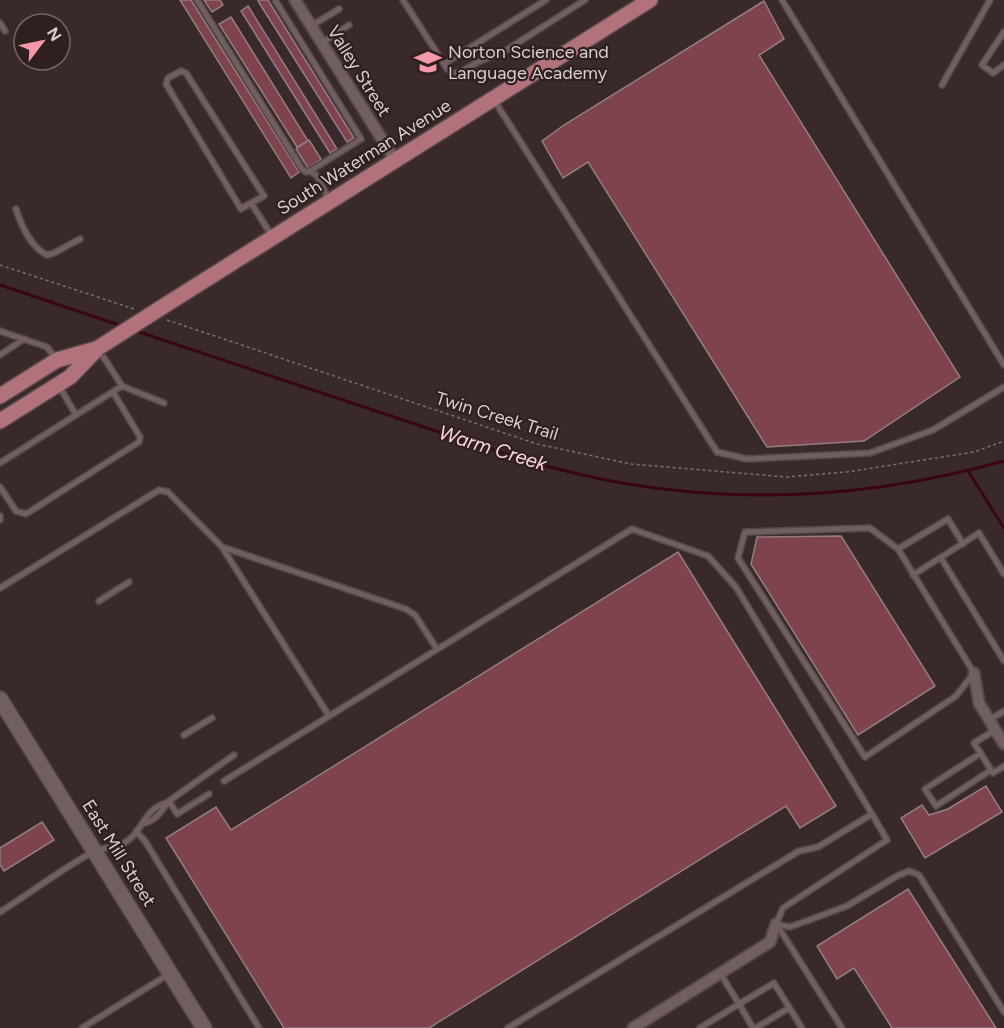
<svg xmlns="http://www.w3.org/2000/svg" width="1004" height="1028" viewBox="0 0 1004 1028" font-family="Figtree,sans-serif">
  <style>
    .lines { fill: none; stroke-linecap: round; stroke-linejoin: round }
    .stream { stroke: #3a0515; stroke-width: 3 }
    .building { fill: #7f434e; stroke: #927e81; stroke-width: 1.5 }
    .lane-casing { stroke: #544648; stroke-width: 8 }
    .street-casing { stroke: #544648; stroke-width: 14 }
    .secondary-casing { stroke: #544648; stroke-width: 18 }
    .primary-casing { stroke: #544648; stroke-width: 18 }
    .path { stroke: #7d6f70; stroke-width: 1.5; stroke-dasharray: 3 3; stroke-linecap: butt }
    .lane { stroke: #705e60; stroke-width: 5 }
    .street { stroke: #705e60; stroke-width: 10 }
    .secondary { stroke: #705e60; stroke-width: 15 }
    .primary { stroke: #b1727c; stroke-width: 15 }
    .primary-bridge-casing { stroke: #544648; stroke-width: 18; stroke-linecap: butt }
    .primary-bridge { stroke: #b1727c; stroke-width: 15 }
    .labels { text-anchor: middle; stroke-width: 4.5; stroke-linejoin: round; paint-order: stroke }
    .poi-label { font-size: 18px; fill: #d9cecf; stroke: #2f1f21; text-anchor: start }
    .street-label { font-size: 18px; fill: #d9cecf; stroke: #2f1f21 }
    .water-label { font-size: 20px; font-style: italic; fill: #fbd4d9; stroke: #2f1f21 }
  </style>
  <rect width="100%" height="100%" fill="#39292b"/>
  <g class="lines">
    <!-- stream -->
    <path class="stream" d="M0 285 122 326
      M136 331C228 361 320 392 412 423 481 446 550 471 622 483 750 505 879 496 1004 461
      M968 471 1004 528"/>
  </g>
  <!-- building -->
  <path class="building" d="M180 0H191L299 172 291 178Z
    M204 0H220L223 5 212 12Z
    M259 0H268L354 138 347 142 258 1Z
    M764 1 784 39 759 55 960 377 864 441 767 447 588 162 563 178 542 141 564 125Z
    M248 6 337 149 330 153 241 11Z
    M231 17 308 141 297 147 219 24Z
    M309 140 321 159 308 168 296 149Z
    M841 536 935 686 858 735 751 564 757 537Z
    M678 552 836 806 800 828 786 806 429 1028H284L166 838 216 807 231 830Z
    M986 786 1002 812 925 858 901 818 922 805 929 815 948 809Z
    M42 822 54 840 4 871 0 865V848Z
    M908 889 996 1028H892L854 968 837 979 817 946Z"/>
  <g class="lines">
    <defs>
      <path id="lane" d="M197 0 302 169 306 172 310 171 317 176 329 200
        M275 0 361 139 310 171
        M403 0 444 64 448 70 457 74 478 62 505 51 585 0
        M782 0 1004 365
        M0 23 5 31
        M311 26 339 9
        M1004 32 982 65 993 73 1004 65
        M322 43 349 25
        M444 64 546 0
        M942 85 990 0
        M494 100 717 452 747 459 870 453 933 430 1004 387
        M251 203 241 209 166 84 168 78 181 71 186 73 264 196 251 203 272 236
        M16 209C21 225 31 247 47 255L54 253 80 239
        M0 331 47 347 56 359
        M0 355 24 339
        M59 386 76 415
        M122 386 164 403
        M0 463 122 386 99 350
        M0 487 16 511 26 514 139 442 140 437 113 392
        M0 516V520
        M870 528 898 549 974 673 956 696 865 757 738 558 745 532Z
        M222 547 329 716
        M898 549 948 519 963 544
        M941 558 1004 661
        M913 575 979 533 1004 574
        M0 588 159 490 168 492 222 547 406 609 415 615 437 649
        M99 601 129 582
        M989 720 1004 711
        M995 730 974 743 993 773 1004 766
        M184 735 212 718
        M981 753 925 789 936 806 991 770
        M224 781 632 529 708 556 736 587 872 814 818 847 799 851 508 1028
        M169 801 177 814 209 794
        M142 824C157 820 160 813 169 801L234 755
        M136 831 145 841 259 1028
        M0 912C31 893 61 869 93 852 102 847 114 848 124 843 143 833 143 809 166 803
        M776 924 790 927 847 906 897 876 909 871 919 875 1004 1012
        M776 924 783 908 887 840 872 814
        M777 925 842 1028
        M82 1028 169 974
        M700 1028 739 1004 720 973
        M753 1028 739 1004 774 983 802 1028
        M756 1028 789 1008"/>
      <path id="street" d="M295 0 395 160
        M974 673 979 703 1004 744
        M633 1028 770 942 776 924"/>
      <path id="secondary" d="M0 699 204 1028"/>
      <path id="primary" d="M167 304 650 0
        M0 396 57 360 96 349
        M0 421 70 377 98 348"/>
    </defs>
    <!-- lane casing -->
    <use href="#lane" class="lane-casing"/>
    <!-- street casing -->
    <use href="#street" class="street-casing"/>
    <!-- secondary casing -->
    <use href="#secondary" class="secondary-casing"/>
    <!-- primary casing -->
    <use href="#primary" class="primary-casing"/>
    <!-- path -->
    <path class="path" d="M0 265 134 309
      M167 320 537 444 631 464 785 477 847 472 974 452 1004 441"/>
    <!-- lane -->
    <use href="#lane" class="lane"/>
    <!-- street -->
    <use href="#street" class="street"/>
    <!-- secondary -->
    <use href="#secondary" class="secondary"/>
    <!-- primary -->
    <use href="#primary" class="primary"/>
    <defs>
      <path id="primary-bridge" d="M98 348 167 304"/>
    </defs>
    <!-- primary-bridge casing -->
    <use href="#primary-bridge" class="primary-bridge-casing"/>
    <!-- primary-bridge -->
    <use href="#primary-bridge" class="primary-bridge"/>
  </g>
  <!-- icons -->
  <defs>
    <symbol id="school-bare" viewBox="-9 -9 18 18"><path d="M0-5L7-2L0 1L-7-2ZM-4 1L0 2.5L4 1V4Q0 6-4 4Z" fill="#f39aa8" stroke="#2f1f21" stroke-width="2.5" paint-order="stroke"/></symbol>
  </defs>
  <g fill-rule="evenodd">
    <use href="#school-bare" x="409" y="43" width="38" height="38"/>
  </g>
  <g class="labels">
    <!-- poi labels -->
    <g class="poi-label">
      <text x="448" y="58">Norton Science and<tspan x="448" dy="21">Language Academy</tspan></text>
    </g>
    <!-- street labels -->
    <g class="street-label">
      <text transform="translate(359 71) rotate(58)" y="6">Valley Street</text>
      <text transform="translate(364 157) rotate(-32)" y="6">South Waterman Avenue</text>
      <text transform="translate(497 416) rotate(17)" y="6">Twin Creek Trail</text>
      <text transform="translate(119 853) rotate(58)" y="6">East Mill Street</text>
    </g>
    <!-- water labels -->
    <g class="water-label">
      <text transform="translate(493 448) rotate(17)" y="7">Warm Creek</text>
    </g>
  </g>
  <!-- north arrow -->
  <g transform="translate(42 42) rotate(58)"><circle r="28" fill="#2f1f21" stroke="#736567" stroke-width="1.5"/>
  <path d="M0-4.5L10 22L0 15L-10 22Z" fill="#f39aa8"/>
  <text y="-9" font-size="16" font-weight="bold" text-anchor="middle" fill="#d9cecf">N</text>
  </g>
</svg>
